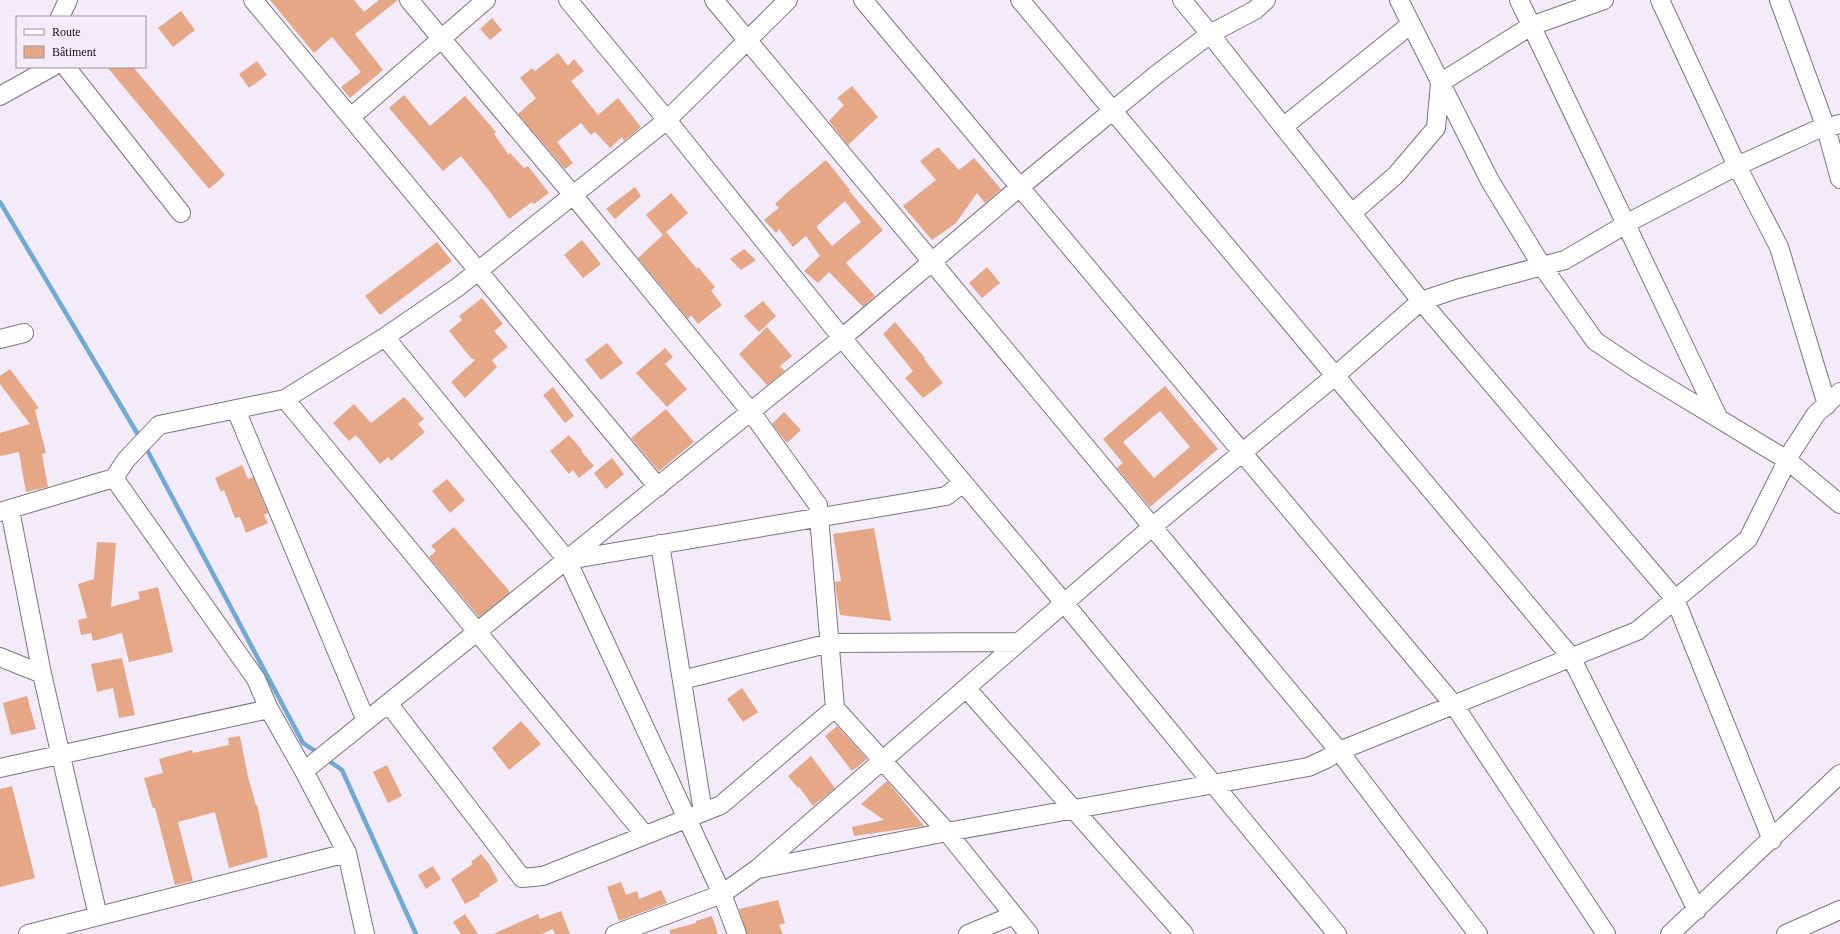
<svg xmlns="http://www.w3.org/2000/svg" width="1840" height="934" viewBox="0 0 1840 934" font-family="Georgia,serif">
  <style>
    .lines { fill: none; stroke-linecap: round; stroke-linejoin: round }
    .stream { stroke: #70a9d4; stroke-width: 4.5 }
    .building { fill: #e5a785; fill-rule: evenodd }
    .minor-casing { stroke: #7b7480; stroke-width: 20 }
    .minor { stroke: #fff; stroke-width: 18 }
  </style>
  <rect width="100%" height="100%" fill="#f3ebfa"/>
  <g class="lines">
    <!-- stream -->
    <path class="stream" d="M0 202 140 438
      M145 446 303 743 318 753
      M326 759 342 770 416 934"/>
  </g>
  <!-- building -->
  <path class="building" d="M270 0H354L364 12 379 0H398L355 34 383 70 350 98 341 87 361 72 332 37 314 53Z
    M181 11 195 30 173 47 158 28Z
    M492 18 502 30 490 40 480 29Z
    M558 53 568 66 574 59 584 71 571 81 598 115 618 98 641 127 624 141 622 137 610 148 595 132 591 135 581 123 557 142 573 163 565 169 518 114 536 98 520 78 532 68 535 71Z
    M257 61 267 75 249 88 239 74Z
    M107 67H133L225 175 209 189Z
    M852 86 878 117 848 145 829 121 844 105 837 98Z
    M404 95 430 126 465 96 496 132 494 134 509 155 510 153 524 168 528 166 549 193 534 204 532 202 509 219 491 193 461 156 443 171 389 108Z
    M938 147 959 170 974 158 1001 189 985 203 977 193 956 223 932 240 903 206 936 180 920 161Z
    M826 160 850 190 849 191 883 230 846 263 875 296 863 307 829 272 818 283 804 271 820 256 806 236 793 247 779 229 776 233 764 220 779 208 775 204 789 191ZM845 201 861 222 832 246 817 228V226Z
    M635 187 641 196 615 219 606 209Z
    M671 193 688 213 666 232 697 269 698 267 715 287 711 291 722 305 698 324 691 315 688 319 638 258 663 235 646 215Z
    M582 240 601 264 583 278 564 255Z
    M437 242 452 261 380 315 365 296Z
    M744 249 756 260 741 270 730 259Z
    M987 267 1000 283 982 298 969 283Z
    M482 298 503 324 494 331 508 347 492 360 497 367 465 398 451 382 475 360 471 358 449 331 462 320 459 316Z
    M763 301 776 316 759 332 744 316Z
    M895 322 925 358 924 359 943 383 923 398 905 378 913 371 883 334Z
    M767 327 792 356 780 366 785 371 767 385 739 354Z
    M607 343 623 363 601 380 585 360Z
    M665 348 673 357 665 364 687 389 667 407 636 373Z
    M10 369 39 408 35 410 46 453 42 454 48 487 26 492 19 452 0 456V433L30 424 0 384V376Z
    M1165 386 1218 449 1150 507 1117 468 1123 463 1103 439ZM1160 411 1190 447 1154 478 1123 442Z
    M553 387 574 416 565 423 543 395Z
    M404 397 424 419 418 424 425 432 391 461 388 457 380 464 356 435 349 441 333 423 354 404 371 423Z
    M666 409 694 442 659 471 631 438Z
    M784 412 801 430 787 443 772 424Z
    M569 435 582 450 581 451 594 466 579 478 573 470 569 474 550 451Z
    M612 458 624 474 606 489 594 473Z
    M242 465 248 479 253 477 268 513 264 515 268 523 246 533 240 517 235 518 224 490 221 492 215 478Z
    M447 479 465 500 450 513 432 491Z
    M454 527 510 592 479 617 429 557 436 551 431 546Z
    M874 528 891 621 840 615 836 592 835 582 841 581 833 534Z
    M97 542 116 543 111 607 140 599 138 592 158 587 173 652 129 662 122 633 93 641 91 633 81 635 78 620 87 618 78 584 94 579Z
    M122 658 135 715 119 718 113 688 97 692 91 664Z
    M742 688 758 712 743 722 727 699Z
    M27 696 36 729 11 735 3 703Z
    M521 721 541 744 509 770 492 748Z
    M837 726 867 759 852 771 825 736Z
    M240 736 248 777 256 805H257L268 857 229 868 215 812 178 822 193 881 175 885 155 808H153L151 802 144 778 163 773 159 759 192 750 193 753 229 745 228 738Z
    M811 756 835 788 813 806 799 787 798 788 788 776Z
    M387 765 402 796 388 803 373 772Z
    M887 781 924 826 854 836 852 827 884 820 861 804Z
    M12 786 35 878 0 887V789Z
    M481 854 489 864 498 881 479 894 480 896 465 904 451 879 473 864 471 862Z
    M433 866 441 879 426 889 418 875Z
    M621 882 626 895 637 891 639 899 661 890 667 903 619 921 607 887Z
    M778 900 785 923 779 925 783 934H747L739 909Z
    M561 911 570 934H555L553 929 542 934H493L538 914 540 919Z
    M465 914 478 934H461L453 922Z
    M712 916 718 934H670V930L696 923V921Z"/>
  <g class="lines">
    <defs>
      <path id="minor" d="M253 0 658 487
        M409 0 573 195 751 412 818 505 835 708 947 832 1029 934
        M568 0 667 120 842 338 1065 604 1337 934
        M714 0 1339 751 1478 934
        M863 0 1454 705 1606 934
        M1020 0 1571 657 1697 910
        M1182 0 1210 34 1421 301 1675 599 1772 840
        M1399 0 1490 181 1542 266 1595 341 1640 371 1787 460 1840 504
        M1519 0 1718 417
        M1660 0 1737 166 1779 247 1827 405
        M1779 0 1826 128 1840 179
        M60 17 68 0
        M66 67 181 213
        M0 96 52 67
        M351 117 486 0
        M1283 127 1411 24
        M1352 213 1396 175 1436 128 1440 83 1531 26 1604 0
        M385 337 567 560 722 894 737 934
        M0 339 24 333
        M285 399 645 835
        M236 410 366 721
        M114 478 256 679 269 709 304 771 347 853 365 934
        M10 510 42 674 98 916
        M0 512 114 478 126 460 159 425 285 399 385 337 458 287 667 120 788 0
        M660 544 703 812
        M568 560 946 496 963 483
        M0 657 42 674
        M682 680 830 643 1018 642
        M966 688 1184 934
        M388 703 522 878 543 876 721 805 835 708
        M0 768 269 709
        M304 771 842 338 1020 187 1156 75 1210 34 1255 10 1266 0
        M758 869 947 832 1308 767 1326 759 1339 751 1637 631 1748 539 1792 451 1816 414 1840 392
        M28 934 347 853
        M615 934 722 894 757 869 1152 527 1335 376 1421 301 1457 289 1565 260 1633 220 1737 166 1816 130 1840 124
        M968 934 1014 915
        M1670 934 1840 774
        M1786 934 1840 910"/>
    </defs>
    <!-- minor casing -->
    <use href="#minor" class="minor-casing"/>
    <!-- minor -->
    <use href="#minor" class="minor"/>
  </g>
  <!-- legend -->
  <rect x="16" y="16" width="130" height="52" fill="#f3ebfa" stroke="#99939e"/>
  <rect x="24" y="29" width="20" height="6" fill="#ffffff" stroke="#99939e"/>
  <text x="52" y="36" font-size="12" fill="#120f14">Route</text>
  <rect x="24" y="46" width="20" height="12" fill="#e5a785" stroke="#99939e"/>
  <text x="52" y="56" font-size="12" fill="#120f14">Bâtiment</text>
</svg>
